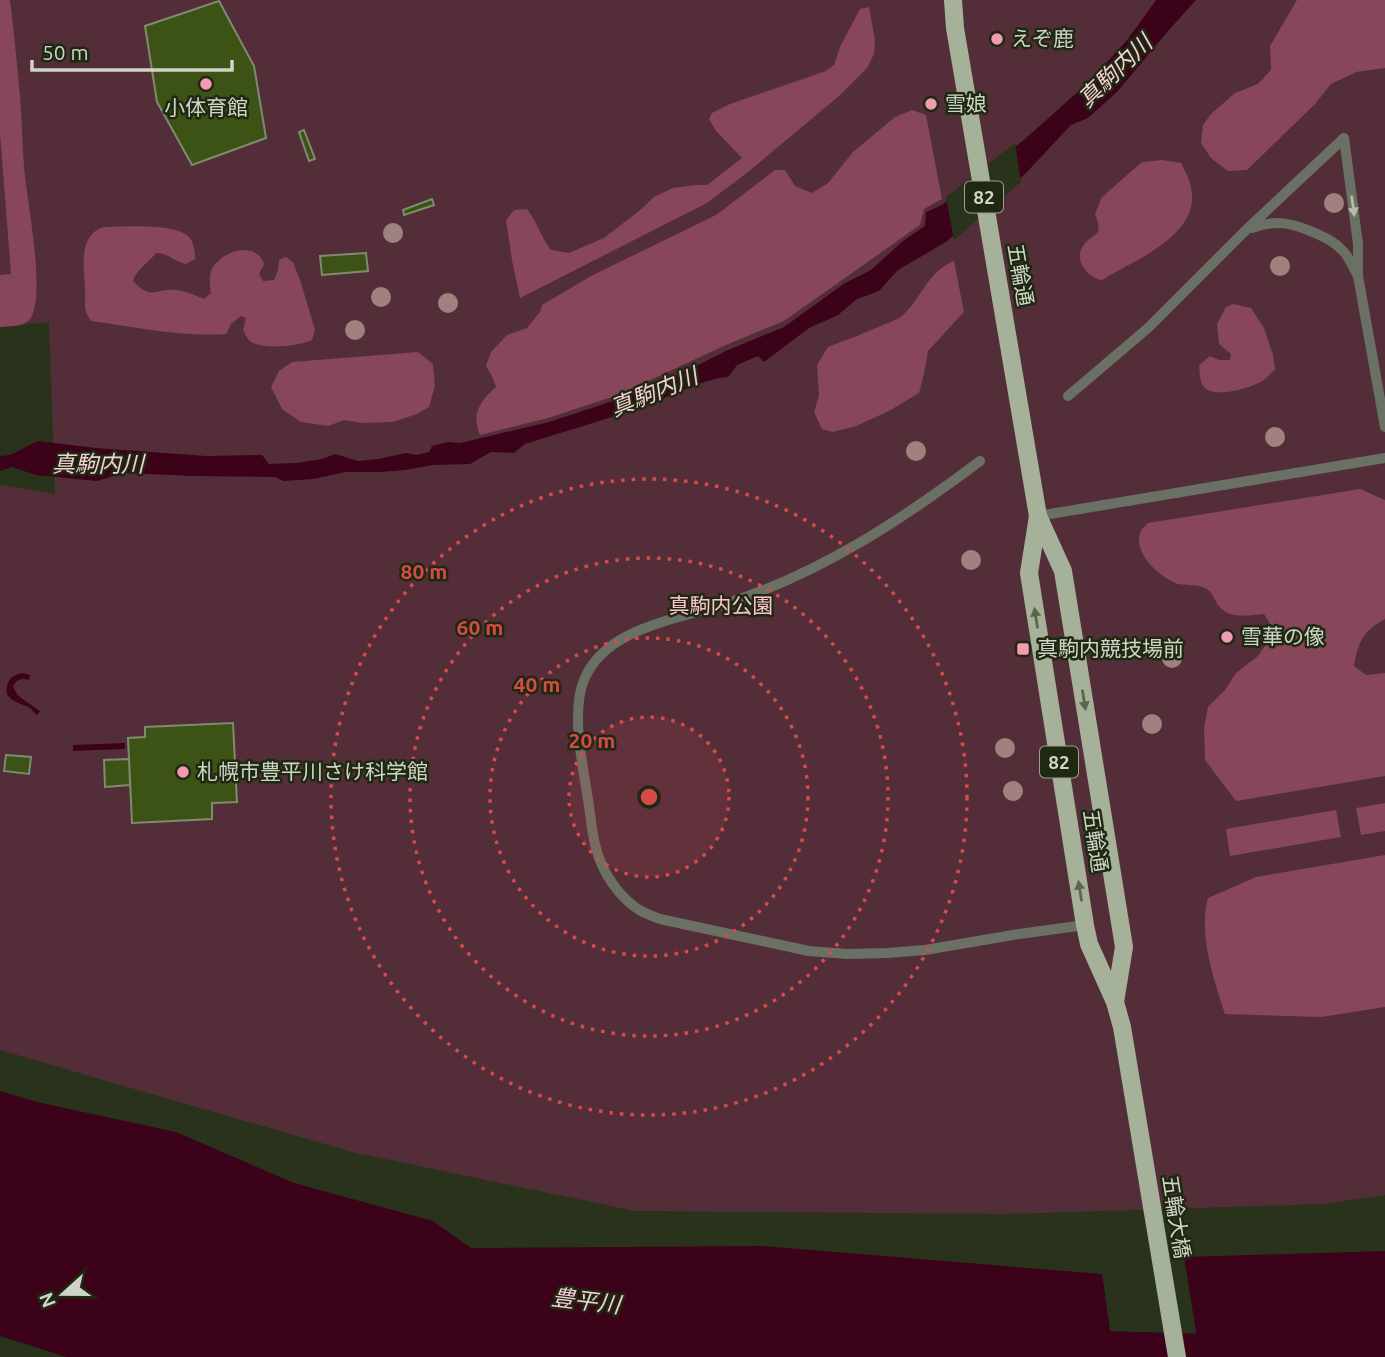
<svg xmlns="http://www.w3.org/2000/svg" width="1385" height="1357" viewBox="0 0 1385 1357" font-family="Ubuntu,'Noto Sans JP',sans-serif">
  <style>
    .green { fill: #532e39 }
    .forest { fill: #87465a }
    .water { fill: #3c021a }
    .pier { fill: #29331b }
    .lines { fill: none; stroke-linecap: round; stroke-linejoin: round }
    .river { stroke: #3c021a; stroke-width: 47 }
    .building { fill: #3d5316; stroke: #7e8b6f; stroke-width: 2 }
    .lane { stroke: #6b7065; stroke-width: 10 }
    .primary { stroke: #a6b199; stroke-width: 18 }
    .tree { fill: #9f827f }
    .oneway { fill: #b5bcae }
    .oneway2 { fill: #5c664e }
    .ring { fill: none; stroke: #d44b48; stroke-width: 3.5; stroke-dasharray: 3.5 7 }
    .poi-dot { fill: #f19ab2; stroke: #1f2911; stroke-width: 2.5 }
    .labels { text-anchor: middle; stroke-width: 5; stroke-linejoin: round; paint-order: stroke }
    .shield { fill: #1f2911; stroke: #9aa190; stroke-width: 2 }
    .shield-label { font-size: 19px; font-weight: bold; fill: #ced5c6 }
    .poi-label { font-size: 21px; fill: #ced5c6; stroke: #1f2911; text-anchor: start }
    .street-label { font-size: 21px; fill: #ced5c6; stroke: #1f2911 }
    .park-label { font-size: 21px; fill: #ffc2d1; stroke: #1f2911 }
    .water-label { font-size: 23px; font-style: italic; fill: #f7ced8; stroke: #1f2911 }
    .centre { fill: #d44b48; stroke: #1f2911; stroke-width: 3.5 }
    .ring-label { font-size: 21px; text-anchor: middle; font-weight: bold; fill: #d44b48; stroke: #1f2911; stroke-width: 5; stroke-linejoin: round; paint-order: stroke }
  </style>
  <rect width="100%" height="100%" fill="#29331b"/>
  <!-- green -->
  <path class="green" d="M0 0H1385V1195L1323 1204 1005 1214 635 1211 352 1152 0 1050V485L55 494 49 322 0 327Z"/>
  <!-- forest -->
  <path class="forest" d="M0 0H10C14 32 17 64 20 96 22 119 22 142 24 166 26 197 47 296 30 319 24 327 10 326 0 327V275L11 274 0 133Z
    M1297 0H1385V68L1356 72 1331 84 1315 104 1247 170 1228 171 1211 158 1201 143 1203 125 1211 114 1235 93 1258 84 1271 70 1270 46Z
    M869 7 875 40 874 54 867 68 839 96 748 172 707 203 520 298 512 260 506 220 514 210 527 209C537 222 541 237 551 250L569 253 604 238 639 211 654 197 673 188 697 185H707L742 158 716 131 709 119 712 113 730 104 826 71 834 65 840 47 860 9Z
    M912 110 926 115 942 199 924 209 920 225 784 321 726 345 618 395 548 418 480 435C471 414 480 401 496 387L492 376 486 366 491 352 507 335 527 328 540 312 542 305 591 276 716 215 775 170H785L795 186 812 193 828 183 853 152 895 117Z
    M1162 160 1181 163C1184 169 1188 176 1190 183 1205 235 1135 259 1102 280 1088 278 1073 260 1083 246 1092 232 1105 239 1095 214L1102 197 1142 162Z
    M103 227C122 227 177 222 190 238 194 244 195 251 195 259L186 264C175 262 168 253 156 253 149 262 136 270 133 281 152 301 154 288 176 290 186 291 194 295 204 299L211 293C210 286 209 278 211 271 218 253 255 238 264 264L259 274 263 281 274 280 278 270 279 260 286 257 293 262 301 283 315 330 312 340C300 346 260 351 249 340 247 338 245 334 243 330L246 318 241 316 231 324 226 334C181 337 135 327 91 321 82 308 86 303 85 288 84 267 78 236 103 227Z
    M954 261 964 312 928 351 924 374 919 393 889 411 856 426 833 432 822 429 814 412 819 396 817 365 828 347C846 340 865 333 883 325 889 322 897 320 902 316 922 298 927 272 954 261Z
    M1233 304 1251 308 1264 328 1273 355 1275 370C1271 373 1267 378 1262 381 1251 388 1214 399 1204 387 1199 381 1200 372 1199 365L1210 356 1219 360H1230L1231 354 1219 344 1217 324 1226 307Z
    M418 352 433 364 435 386 429 407 417 414 393 422 362 423 344 420 328 426 301 422 282 409 271 387 279 371 292 362Z
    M1360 489 1385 500V619C1363 631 1358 642 1354 666L1366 675 1385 673V776L1236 801 1205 760 1204 728 1208 707 1225 690 1236 673 1258 656 1269 640V622L1264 614C1248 615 1229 620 1218 605 1214 599 1212 591 1205 588 1197 584 1186 586 1178 584 1160 578 1131 552 1141 531 1142 528 1146 526 1148 523Z
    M1385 803V831L1361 835 1356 808Z
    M1336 810 1341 837 1230 856 1226 829Z
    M1385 855V1007L1321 1017 1225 1014C1214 980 1198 934 1208 898L1256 877Z"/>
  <!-- water -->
  <path class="water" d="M1156 0H1196L1168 31 1117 92 1088 118 1071 125 1026 173 946 242 898 270 879 291 857 299 838 315 809 328 764 362 758 356 737 365 728 377C709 377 666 398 646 405 606 420 565 431 525 444L514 453 491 452 470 464 433 465 405 470 380 472H346L313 479 284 481 275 477 192 476 123 473 97 481 36 475 12 467 0 471V456L10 455 38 441 96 448 206 456 262 455 269 464 296 463 322 459 335 454 358 461 378 459 406 453 416 455 429 452 432 446 448 442 460 443 549 422 619 399 666 381 728 350 784 327 845 283 871 270 903 241 925 226 926 212 942 205 1025 139 1090 81 1128 39Z
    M22 673 30 675 29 680C21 678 18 679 13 686 17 699 29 702 40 711L37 715C34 713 32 709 28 707 19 702 1 700 8 683 11 676 15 675 22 673Z
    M125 743V749L73 751V745Z
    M0 1091 37 1102 176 1132 294 1183 433 1221 471 1248 763 1246 1102 1274 1114 1357H66L0 1336Z
    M1385 1251V1357H1200L1184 1257Z"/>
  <!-- pier -->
  <path class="pier" d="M1015 143 1021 182 954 240 946 197Z"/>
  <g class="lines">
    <!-- river -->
    <path class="river" d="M1048 1353 1195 1357"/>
  </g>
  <!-- building -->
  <path class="building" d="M219 1 254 66 266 138 192 165 157 102 145 26Z
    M304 130 315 159 309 161 299 132Z
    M432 199 434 205 404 215 403 210Z
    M366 253 368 271 322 275 320 256Z
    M233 723 237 802 212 803V819L132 823 128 738 145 737V727Z
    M6 755 31 757 29 774 4 771Z
    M129 759 130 785 105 787 104 760Z"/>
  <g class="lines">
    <!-- lane -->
    <path class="lane" d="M1344 138 1358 244V276L1385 427
      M1252 228C1276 219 1292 223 1315 233 1326 238 1335 242 1343 251 1349 257 1353 267 1357 274
      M1068 396 1148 328 1246 230 1344 138
      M980 461C903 519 821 573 728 603 680 619 605 627 584 680 570 714 584 770 589 806 591 820 592 834 596 848 602 872 619 898 641 911 647 914 654 917 660 919L809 951 847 954 887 953 925 950 1019 934 1085 925
      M1038 516 1385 458"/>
    <!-- primary -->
    <path class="primary" d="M953 0 955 28 1038 516 1063 571 1124 947 1115 1002
      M1038 516 1029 573 1085 925 1089 944 1115 1002 1122 1027 1177 1357"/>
  </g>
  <!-- trees -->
  <g class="tree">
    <circle cx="1334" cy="203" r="10"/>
    <circle cx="393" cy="233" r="10"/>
    <circle cx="1280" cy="266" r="10"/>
    <circle cx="381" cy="297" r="10"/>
    <circle cx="448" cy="303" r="10"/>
    <circle cx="355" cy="330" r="10"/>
    <circle cx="1275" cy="437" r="10"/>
    <circle cx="916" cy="451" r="10"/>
    <circle cx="971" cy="560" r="10"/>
    <circle cx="1172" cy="658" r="10"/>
    <circle cx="1152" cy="724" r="10"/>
    <circle cx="1005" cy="748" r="10"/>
    <circle cx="1013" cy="791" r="10"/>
  </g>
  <!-- one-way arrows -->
  <defs><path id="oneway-solid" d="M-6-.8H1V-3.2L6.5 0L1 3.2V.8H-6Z" transform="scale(1.75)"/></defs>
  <use class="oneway" href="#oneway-solid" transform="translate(1353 206) rotate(82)"/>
  <g class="oneway2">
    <use href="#oneway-solid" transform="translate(1036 618) rotate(-99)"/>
    <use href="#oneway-solid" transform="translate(1084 700) rotate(81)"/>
    <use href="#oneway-solid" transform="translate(1080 891) rotate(-99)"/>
  </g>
  <!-- distance rings -->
  <circle cx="649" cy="797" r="80" fill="#d44b48" fill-opacity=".12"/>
  <g class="ring">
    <circle cx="649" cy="797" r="80"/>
    <circle cx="649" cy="797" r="159"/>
    <circle cx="649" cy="797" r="239"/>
    <circle cx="649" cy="797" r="318"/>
  </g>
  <!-- markers -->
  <g class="poi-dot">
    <circle cx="997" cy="39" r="7"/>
    <circle cx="206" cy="84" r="7"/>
    <circle cx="931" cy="104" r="7"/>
    <circle cx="1227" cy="637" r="7"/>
    <rect x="1016" y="642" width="14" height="14" rx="3.5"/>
    <circle cx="183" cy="772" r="7"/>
  </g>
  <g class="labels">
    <!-- shield labels -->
    <g class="shield">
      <rect x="965" y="181.5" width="38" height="31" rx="5"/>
      <rect x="1040" y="746.5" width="38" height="31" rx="5"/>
    </g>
    <g class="shield-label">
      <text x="984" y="204">82</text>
      <text x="1059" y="769">82</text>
    </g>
    <!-- poi labels -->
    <g class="poi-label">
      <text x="1011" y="46">えぞ鹿</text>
      <text x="945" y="111">雪娘</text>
      <text x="206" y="115" text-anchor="middle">小体育館</text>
      <text x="1241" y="644">雪華の像</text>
      <text x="1037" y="656">真駒内競技場前</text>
      <text x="197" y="779">札幌市豊平川さけ科学館</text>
    </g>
    <!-- street labels -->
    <g class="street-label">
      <text transform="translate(1020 275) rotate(80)" y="7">五輪通</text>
      <text transform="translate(1095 841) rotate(81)" y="7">五輪通</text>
      <text transform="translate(1176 1217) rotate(81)" y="7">五輪大橋</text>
    </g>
    <!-- park labels -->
    <g class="park-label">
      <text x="721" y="613">真駒内公園</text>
    </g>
    <!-- water labels -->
    <g class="water-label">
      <text transform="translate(1115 71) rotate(-44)" y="8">真駒内川</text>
      <text transform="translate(654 392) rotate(-22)" y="8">真駒内川</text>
      <text x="98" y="472">真駒内川</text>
      <text transform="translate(586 1301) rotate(7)" y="8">豊平川</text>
    </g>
  </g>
  <circle cx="649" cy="797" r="10" class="centre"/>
  <g class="ring-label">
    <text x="424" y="579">80 m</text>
    <text x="480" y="635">60 m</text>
    <text x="537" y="692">40 m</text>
    <text x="592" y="748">20 m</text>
  </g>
  <!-- north arrow -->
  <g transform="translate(63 1294) rotate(249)" stroke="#1f2911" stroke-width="5" paint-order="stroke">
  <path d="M0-5L12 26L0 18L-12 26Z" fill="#ced5c6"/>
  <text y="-10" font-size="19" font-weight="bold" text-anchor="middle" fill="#ced5c6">N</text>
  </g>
  <!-- scale -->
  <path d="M32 60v10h200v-10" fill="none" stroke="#ced5c6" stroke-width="3.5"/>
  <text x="42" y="60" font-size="21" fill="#ced5c6" stroke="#1f2911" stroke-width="5" paint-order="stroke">50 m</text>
</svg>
